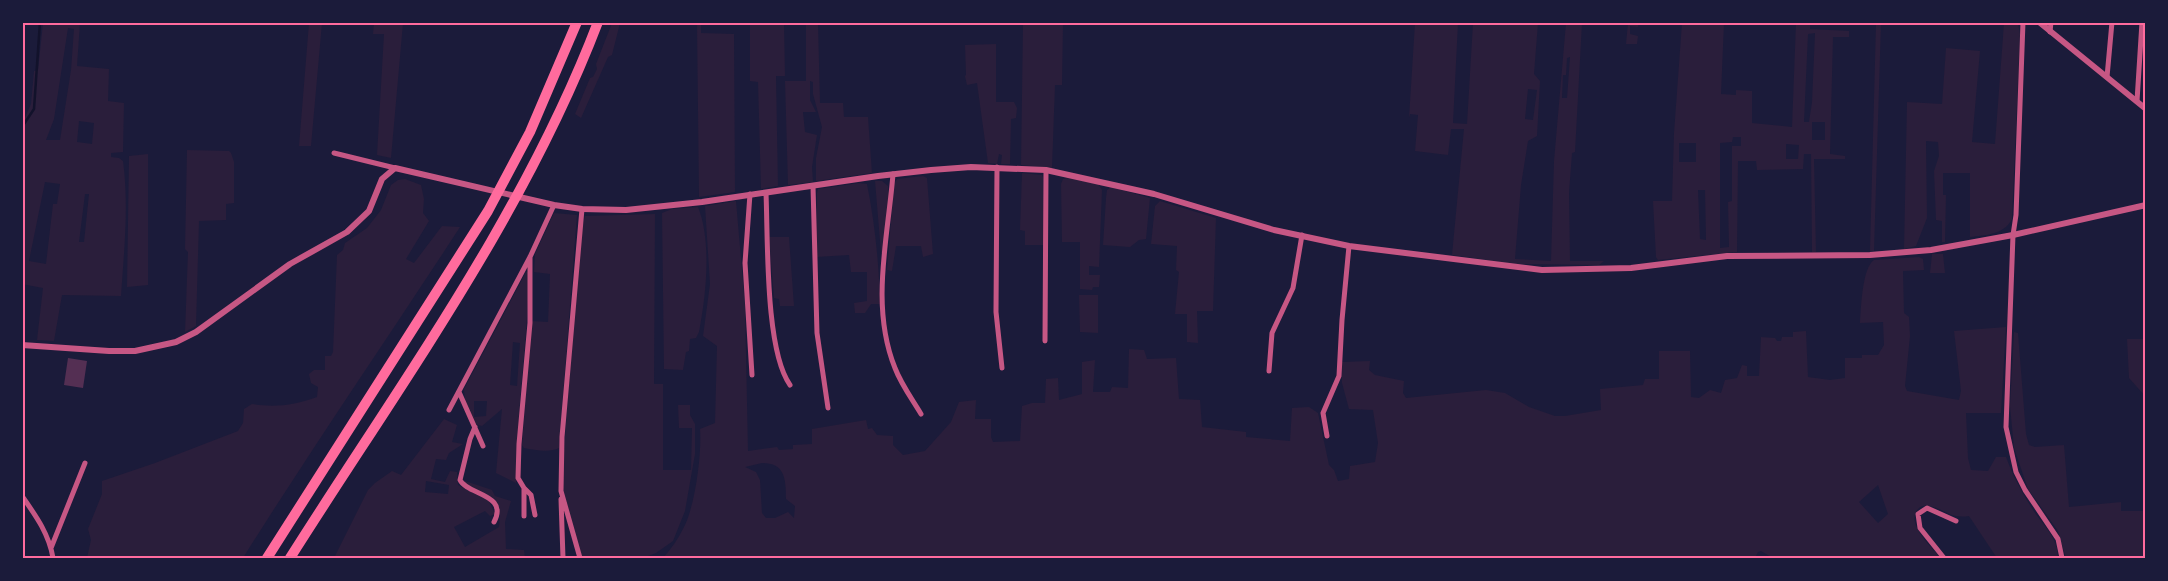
<svg xmlns="http://www.w3.org/2000/svg" width="2168" height="581" viewBox="0 0 2168 581" font-family="Quicksand,sans-serif">
  <style>
    .green { fill: #2a1e3b; fill-rule: evenodd }
    .lines { fill: none; stroke-linecap: round; stroke-linejoin: round }
    .stream { stroke: #12122b; stroke-width: 2.5 }
    .building { fill: #542f53 }
    .minor { stroke: #c65784; stroke-width: 5 }
    .tertiary { stroke: #c65784; stroke-width: 6 }
    .motorway { stroke: #ff6b9d; stroke-width: 10 }
    .neatline { fill: none; stroke: #ff6b9d; stroke-width: 2 }
  </style>
  <rect width="100%" height="100%" fill="#1b1b3a"/>
  <!-- green -->
  <path class="green" d="M43 23H80L77 66 109 69 108 101 124 103 123 152 111 153V157L119 158 123 161C129 205 124 252 121 296L62 295 54 341 37 340 43 288 22 284 23 122 31 104 34 71 38 70ZM68 28 74 29 71 70 60 140H46L54 119ZM79 121 94 123 92 144 77 142ZM45 182 60 184 57 204H53L46 264 29 261ZM85 194H89L84 242H79Z
    M309 23H322L311 146H299Z
    M374 23H403L391 158 377 155 384 34H373Z
    M612 23H620L612 55 608 57 581 118 575 114 590 78 593 77 597 69 596 64Z
    M697 23H701V33L734 34 735 192 699 197Z
    M750 23H784L785 76H776L778 186 761 189 758 82 750 81Z
    M806 23H818L820 103H843L844 117H868L872 173 816 181V158L822 127 813 94V82L810 81V100L816 112H803L805 132 817 135 812 167 813 182 788 185 785 81H806Z
    M1023 23H1063L1062 85H1055L1052 168 1021 165Z
    M1415 23H1458L1453 123 1467 124 1473 23H1538L1534 74 1540 81 1537 136 1528 141 1521 185 1515 259 1551 261 1554 161 1566 23H1582L1575 152 1572 153 1569 193 1570 261H1604L1599 265 1514 264 1452 255 1464 129H1451L1448 155 1415 151 1418 115 1410 114 1409 118ZM1570 57 1567 98H1562L1563 75H1566L1567 58ZM1528 89 1537 90 1533 120 1525 119Z
    M1628 23H1639L1638 27 1630 26V34L1638 36 1637 44H1626Z
    M1682 23H1724L1721 94 1736 95V90L1752 91V123L1792 127 1796 23H1810V29L1849 31V37H1833L1830 154 1845 156V159H1814L1816 252H1812L1811 154H1804L1803 169 1757 170 1756 161H1738L1737 252 1658 260 1656 257 1653 201H1672L1674 133ZM1815 33 1812 102 1809 122H1804L1808 34ZM1812 122H1825V140H1812ZM1733 137H1741V146H1732V201L1728 202 1729 247 1720 248V143L1732 142ZM1679 143H1696V162H1679ZM1786 144 1799 145 1798 159H1786ZM1698 190H1705L1706 240 1700 239Z
    M1881 23 1874 251H1870L1876 23Z
    M2004 23H2018L2020 34 2012 219C2004 235 1985 235 1970 237V173H1943V195H1946L1945 242H1942V221L1936 220 1934 171 1939 156 1938 142 1926 141 1927 218 1916 246 1904 249 1907 102 1942 104 1946 48 1980 51 1972 142 1995 144Z
    M996 44V102H1014L1017 108 1016 118 1011 119 1010 164H1001L1002 155 999 154 997 164 988 163 977 83 967 85 965 76 966 75 965 45Z
    M187 150 229 151 231 153 234 162V203L226 204V220L199 221 196 326 185 332 188 252 185 249Z
    M148 154V285L127 287 129 156Z
    M1022 173 1042 175 1043 177 1044 245H1025V231L1020 230Z
    M923 176 927 178 933 254 923 257 921 246H896L892 271 887 270 894 184 897 179Z
    M1068 178 1098 184 1102 190 1099 267 1089 266V275H1100L1099 287H1093L1092 290 1080 289V242H1062L1061 184 1063 179Z
    M405 179 421 185 424 199 423 213 429 221 406 259 414 263 442 226 460 227C388 338 313 446 243 558H87L91 540 88 529 102 494V481L155 463 238 431 243 423 244 409 252 404C275 408 295 405 317 397L318 387 311 383 309 374 314 370H325V356H331L333 352 337 255 343 250 345 243 367 228 381 210 391 185 398 180Z
    M875 181H882L888 186 889 198 883 253H881Z
    M859 183 867 184C875 224 879 263 880 304H871L865 313H855L854 303 867 301V272H851L849 255 816 257 817 193 818 189Z
    M1111 187 1150 198 1146 239 1139 240 1130 247 1103 245 1106 198 1107 190Z
    M736 201 745 305 748 451 777 447 779 450 793 449V445L812 444V429L866 420 868 429 872 428 877 435 893 436V445L903 455 925 451 951 422 959 402 976 400 975 419H991V437L993 442 1020 441 1022 406 1032 403H1045L1046 379 1058 378 1059 400 1082 394V362L1095 360 1093 392H1110L1112 387 1128 388 1129 349 1144 350 1147 359 1176 358 1179 399 1200 400 1202 427 1246 432V437L1290 441 1292 408 1309 407 1318 413 1329 465 1334 470 1338 481 1349 479 1350 466 1375 462 1378 443 1373 410 1349 409 1342 383V362L1370 361 1369 370 1375 375 1404 381 1403 393 1406 398 1486 390 1505 393 1529 407 1555 416H1565L1601 410 1600 389 1643 385 1645 379H1659V351H1690L1691 397 1699 398 1710 390 1721 393 1725 380 1737 378 1742 365 1747 366V376H1759L1761 337 1775 338 1777 341H1781L1782 337H1793V332L1806 331 1808 377 1830 380 1845 378V358H1862V355H1878L1884 345 1883 322 1860 323C1861 309 1862 268 1874 260L1919 257 1923 259 1924 270 1903 271 1904 313 1909 317 1910 336 1905 386 1907 391 1959 400 1961 391 1954 331 2006 327 2001 413H1966L1968 458 1971 470 1988 471 1996 457H2006C2013 476 2022 493 2033 510 2044 526 2058 538 2058 558H1997L1969 516C1948 519 1945 508 1928 506 1924 505 1920 506 1918 509 1905 523 1932 548 1941 558H1773L1761 551 1758 552 1755 558H663C671 549 678 539 683 529 695 508 702 453 700 429L715 423 717 346 703 336 710 284 705 206ZM762 463C785 463 786 479 786 499L795 506 794 518 788 512 775 518H766L762 513 760 480 756 472 745 467ZM1878 485 1888 514 1878 523 1859 502Z
    M1160 201 1216 218 1213 311H1197L1198 343 1187 342V314H1175L1179 272 1176 270 1177 246 1151 244 1155 206Z
    M698 207C712 242 706 296 699 332L696 338 690 339 689 351 686 352 683 370 664 369 662 213 672 209Z
    M554 213 577 215 559 448C550 453 534 450 524 448L522 445 531 321 548 322 550 274 534 272 535 254Z
    M655 214 654 384H663V470H691L692 428H679L678 405H690V415L695 424V454L685 511 673 541 656 553 643 558H581L563 489V463L579 250 584 219 585 216Z
    M769 237H789L794 306H780L779 299 774 298Z
    M1932 254H1943L1945 273H1930Z
    M526 272H529C528 342 516 413 516 483L496 473 502 409 482 426 475 424 465 402 464 389ZM513 342 520 343 517 386 510 385ZM474 401H487L486 416 474 417Z
    M1079 295H1098V333L1080 332Z
    M2014 332 2018 333 2026 434 2029 445 2035 447 2064 445 2069 507 2121 502V511H2145V558H2066L2058 531 2028 489 2014 448 2010 406Z
    M2127 339H2145V349H2144L2145 396 2129 378Z
    M444 419 457 425 452 442 463 444 449 453 446 460 436 459 431 479 445 482 450 471 457 472 458 485 489 501 495 514 490 516 485 511 454 527 465 547 499 527 500 515 495 499 464 483 465 481 492 490 495 496 511 501 505 522 506 549 524 550 525 558H334L368 490 375 483 392 471 401 475ZM426 481 449 485 448 494 425 492Z"/>
  <g class="lines">
    <!-- stream -->
    <path class="stream" d="M22 127 34 109 40 22"/>
  </g>
  <!-- building -->
  <path class="building" d="M68 358 87 361 83 388 64 385Z"/>
  <g class="lines">
    <!-- minor -->
    <path class="minor" d="M2023 22 2016 215 2013 235 2006 427 2016 472 2025 490 2058 539 2062 558
      M2050 32 2051 22
      M2107 77 2112 22
      M2137 101 2142 22
      M334 153 395 168
      M997 167 996 312 1002 368
      M893 174C888 238 870 306 895 368 901 384 912 399 921 414
      M813 186 817 333 828 408
      M766 193C768 239 765 350 790 385
      M750 194 745 263 752 375
      M530 257V323L519 444 518 478 524 488 531 495 535 515
      M1045 341 1046 170
      M1269 371 1272 333 1293 288 1302 235
      M459 392 483 446
      M449 410 530 257 554 205
      M475 427 470 439 460 480C467 495 509 494 494 522
      M1327 436 1323 413 1339 376 1342 320 1349 246
      M524 488V516
      M22 496C36 516 49 534 53 558
      M561 499 563 558
      M51 548 85 463
      M580 558 561 491 562 437 582 209
      M1944 558 1920 528 1918 514 1927 508 1956 521"/>
    <!-- tertiary -->
    <path class="tertiary" d="M2039 22 2146 109
      M22 345 109 351H135L176 342 196 332 290 264 347 232 369 211 382 179 395 168 554 205 582 209 626 210 702 202 878 176 931 170 971 167 1046 170 1154 194 1274 230 1349 246 1542 270 1631 268 1727 256 1870 255 1931 250 2013 235 2146 205"/>
    <!-- motorway -->
    <path class="motorway" d="M267 558 488 211 530 132 577 22
      M290 558C400 384 524 216 598 22"/>
  </g>
  <!-- border -->
  <rect width="2168" height="581" fill="none" stroke="#1b1b3a" stroke-width="48"/>
  <rect x="24" y="24" width="2120" height="533" class="neatline"/>
</svg>
